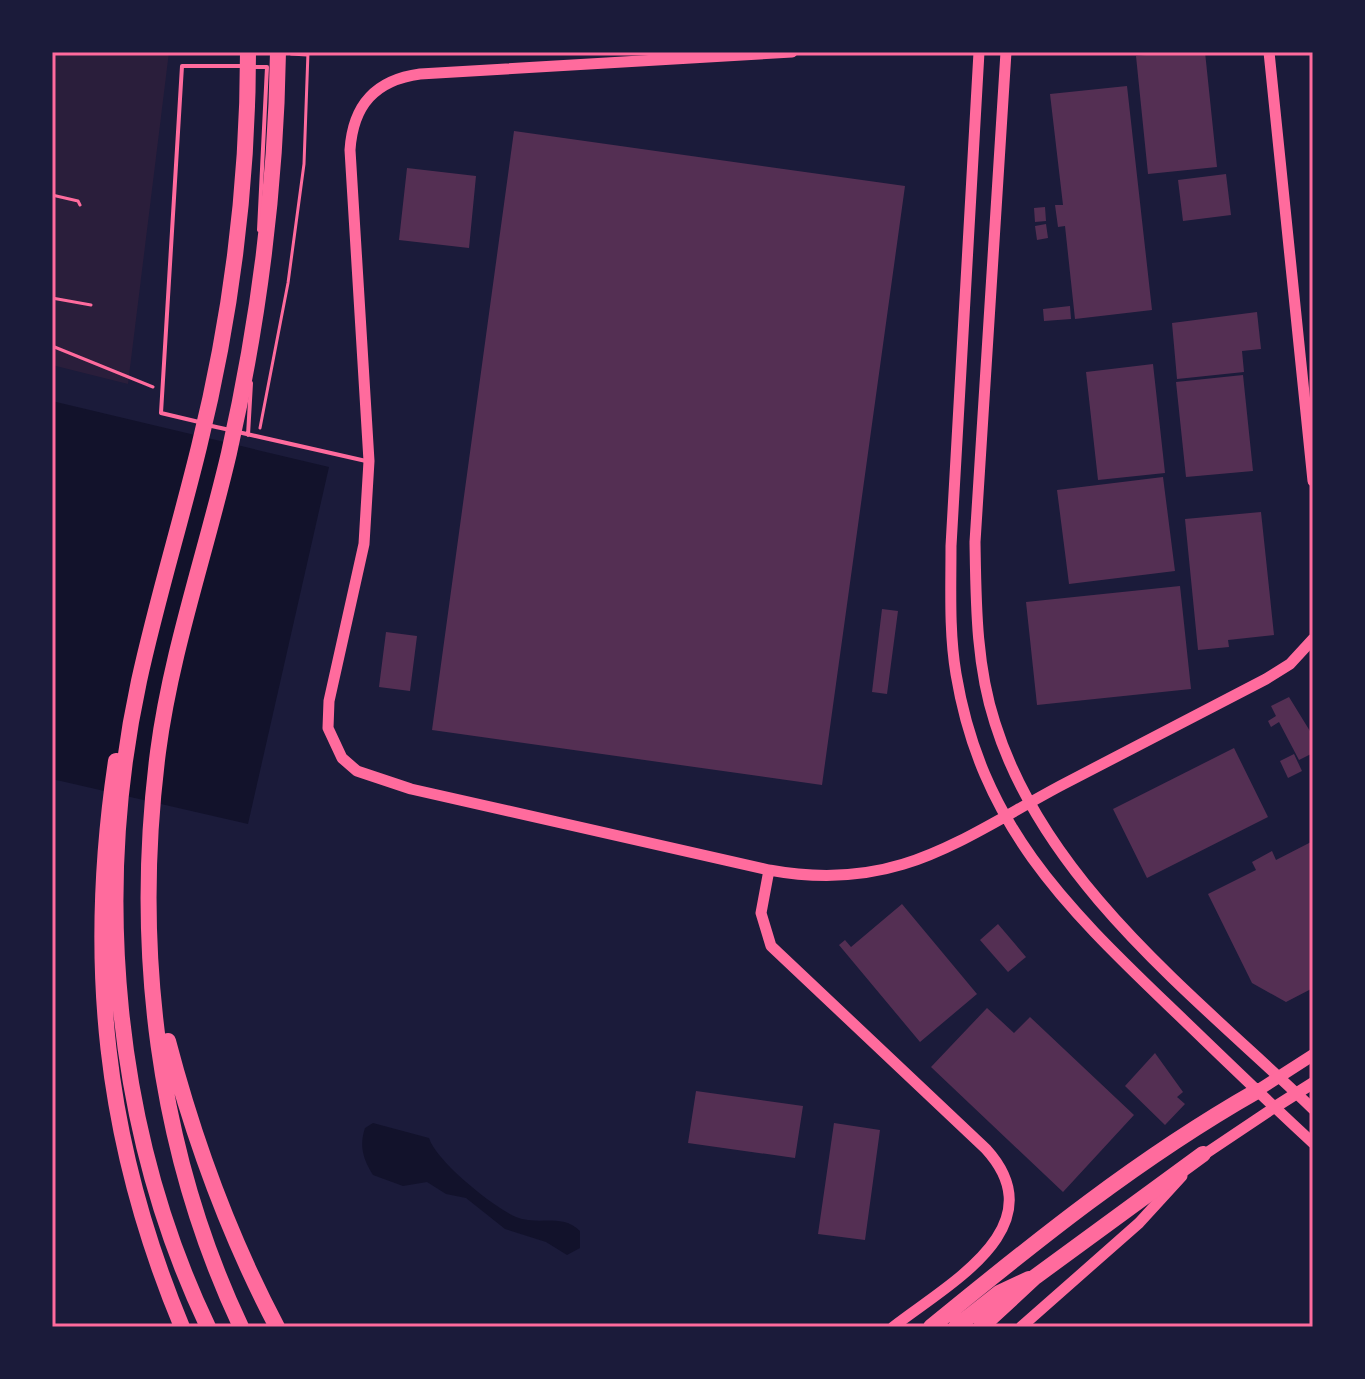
<svg xmlns="http://www.w3.org/2000/svg" width="1365" height="1379" viewBox="0 0 1365 1379" font-family="'Roboto Condensed',sans-serif">
  <style>
    .green { fill: #2a1e3b }
    .water { fill: #12122b }
    .building { fill: #542f53 }
    .lines { fill: none; stroke-linecap: round; stroke-linejoin: round }
    .path { stroke: #ff6b9d; stroke-width: 3 }
    .service { stroke: #ff6b9d; stroke-width: 4 }
    .tertiary { stroke: #ff6b9d; stroke-width: 11 }
    .secondary { stroke: #ff6b9d; stroke-width: 12 }
    .motorway { stroke: #ff6b9d; stroke-width: 16 }
    .neatline { fill: none; stroke: #ff6b9d; stroke-width: 3 }
  </style>
  <rect width="100%" height="100%" fill="#1b1b3a"/>
  <!-- green -->
  <path class="green" d="M52 52H169L128 384 52 365Z"/>
  <!-- water -->
  <path class="water" d="M52 401 329 467 248 824 52 779Z
    M373 1123 429 1138C436 1161 493 1207 516 1217 538 1226 562 1213 580 1231V1248L567 1255 546 1242 505 1229 466 1198 446 1194 427 1182 403 1186 373 1175C363 1159 359 1146 365 1128Z"/>
  <!-- building -->
  <path class="building" d="M1175 52H1205L1217 167 1148 174 1136 56Z
    M1127 86 1152 310 1075 319 1065 226 1058 227 1055 205H1063L1050 94Z
    M514 131 905 186 822 785 432 730Z
    M407 168 476 176 469 248 399 240Z
    M1226 174 1231 215 1183 221 1178 180Z
    M1045 207 1046 221 1035 222 1034 208Z
    M1046 224 1048 238 1037 240 1035 226Z
    M1070 306 1071 319 1044 321 1043 309Z
    M1257 312 1261 349 1242 351 1244 372 1177 379 1172 323Z
    M1153 364 1165 473 1098 480 1086 372Z
    M1243 375 1253 471 1186 477 1176 382Z
    M1163 477 1175 571 1069 584 1057 490Z
    M1261 512 1274 635 1228 640 1229 647 1198 650 1185 519Z
    M1180 586 1191 689 1037 705 1026 602Z
    M882 609 898 611 887 694 872 692Z
    M386 632 417 636 410 691 379 687Z
    M1289 697 1313 736V753L1299 760 1279 722 1271 727 1268 721 1276 716 1271 706Z
    M1234 748 1268 817 1147 878 1113 809Z
    M1294 754 1302 771 1288 778 1280 761Z
    M1313 841V988L1286 1002 1252 983 1208 894 1256 870 1252 862 1272 851 1276 860Z
    M902 904 977 994 920 1042 839 945 845 940 851 947Z
    M998 924 1026 957 1008 972 980 940Z
    M987 1008 1014 1033 1030 1017 1134 1115 1063 1192 931 1067Z
    M1155 1053 1183 1092 1177 1097 1185 1104 1165 1125 1125 1086Z
    M696 1091 803 1106 795 1158 688 1143Z
    M834 1123 880 1130 865 1240 818 1234Z"/>
  <g class="lines">
    <!-- path -->
    <path class="path" d="M291 54 307 55
      M52 195 78 201 80 205
      M52 298 91 305
      M52 346 153 387
      M260 428 288 283 304 164 308 52"/>
    <!-- service -->
    <path class="service" d="M251 67H267L259 230
      M199 422 161 413 182 66H242
      M207 425 230 430
      M238 432 366 461
      M248 435 251 383"/>
    <!-- tertiary -->
    <path class="tertiary" d="M792 52 420 74C375 80 353 105 350 150L369 461 364 544 329 701 328 728 342 758 357 771 411 789 769 870C894 893 956 842 1060 786 1128 750 1197 715 1266 679L1290 664 1313 639
      M979 52 951 546C951 589 949 632 956 674 981 824 1064 905 1168 1005 1216 1051 1264 1098 1313 1143
      M1006 52 975 542C976 603 976 665 995 723 1045 883 1195 996 1313 1109
      M1269 52 1313 481
      M769 870 761 913 771 946 986 1149C1057 1227 948 1284 893 1327
      M1199 1158 1275 1107
      M1021 1327 1139 1223 1182 1176"/>
    <!-- secondary -->
    <path class="secondary" d="M1257 1091 1313 1055
      M1275 1107 1313 1083"/>
    <!-- motorway -->
    <path class="motorway" d="M116 761C86 961 104 1140 182 1327
      M168 1041C194 1140 229 1236 277 1327
      M208 1327C114 1130 93 894 139 681 156 603 180 525 199 447 231 318 248 185 248 52
      M241 1327C157 1149 133 947 158 752 171 652 206 552 229 453 259 320 276 189 278 52
      M931 1327C1036 1241 1139 1158 1257 1091
      M956 1327 999 1293 1029 1279
      M981 1327 1035 1277 1203 1154"/>
  </g>
  <!-- border -->
  <rect width="1365" height="1379" fill="none" stroke="#1b1b3a" stroke-width="108"/>
  <rect x="54" y="54" width="1257" height="1271" class="neatline"/>
</svg>
